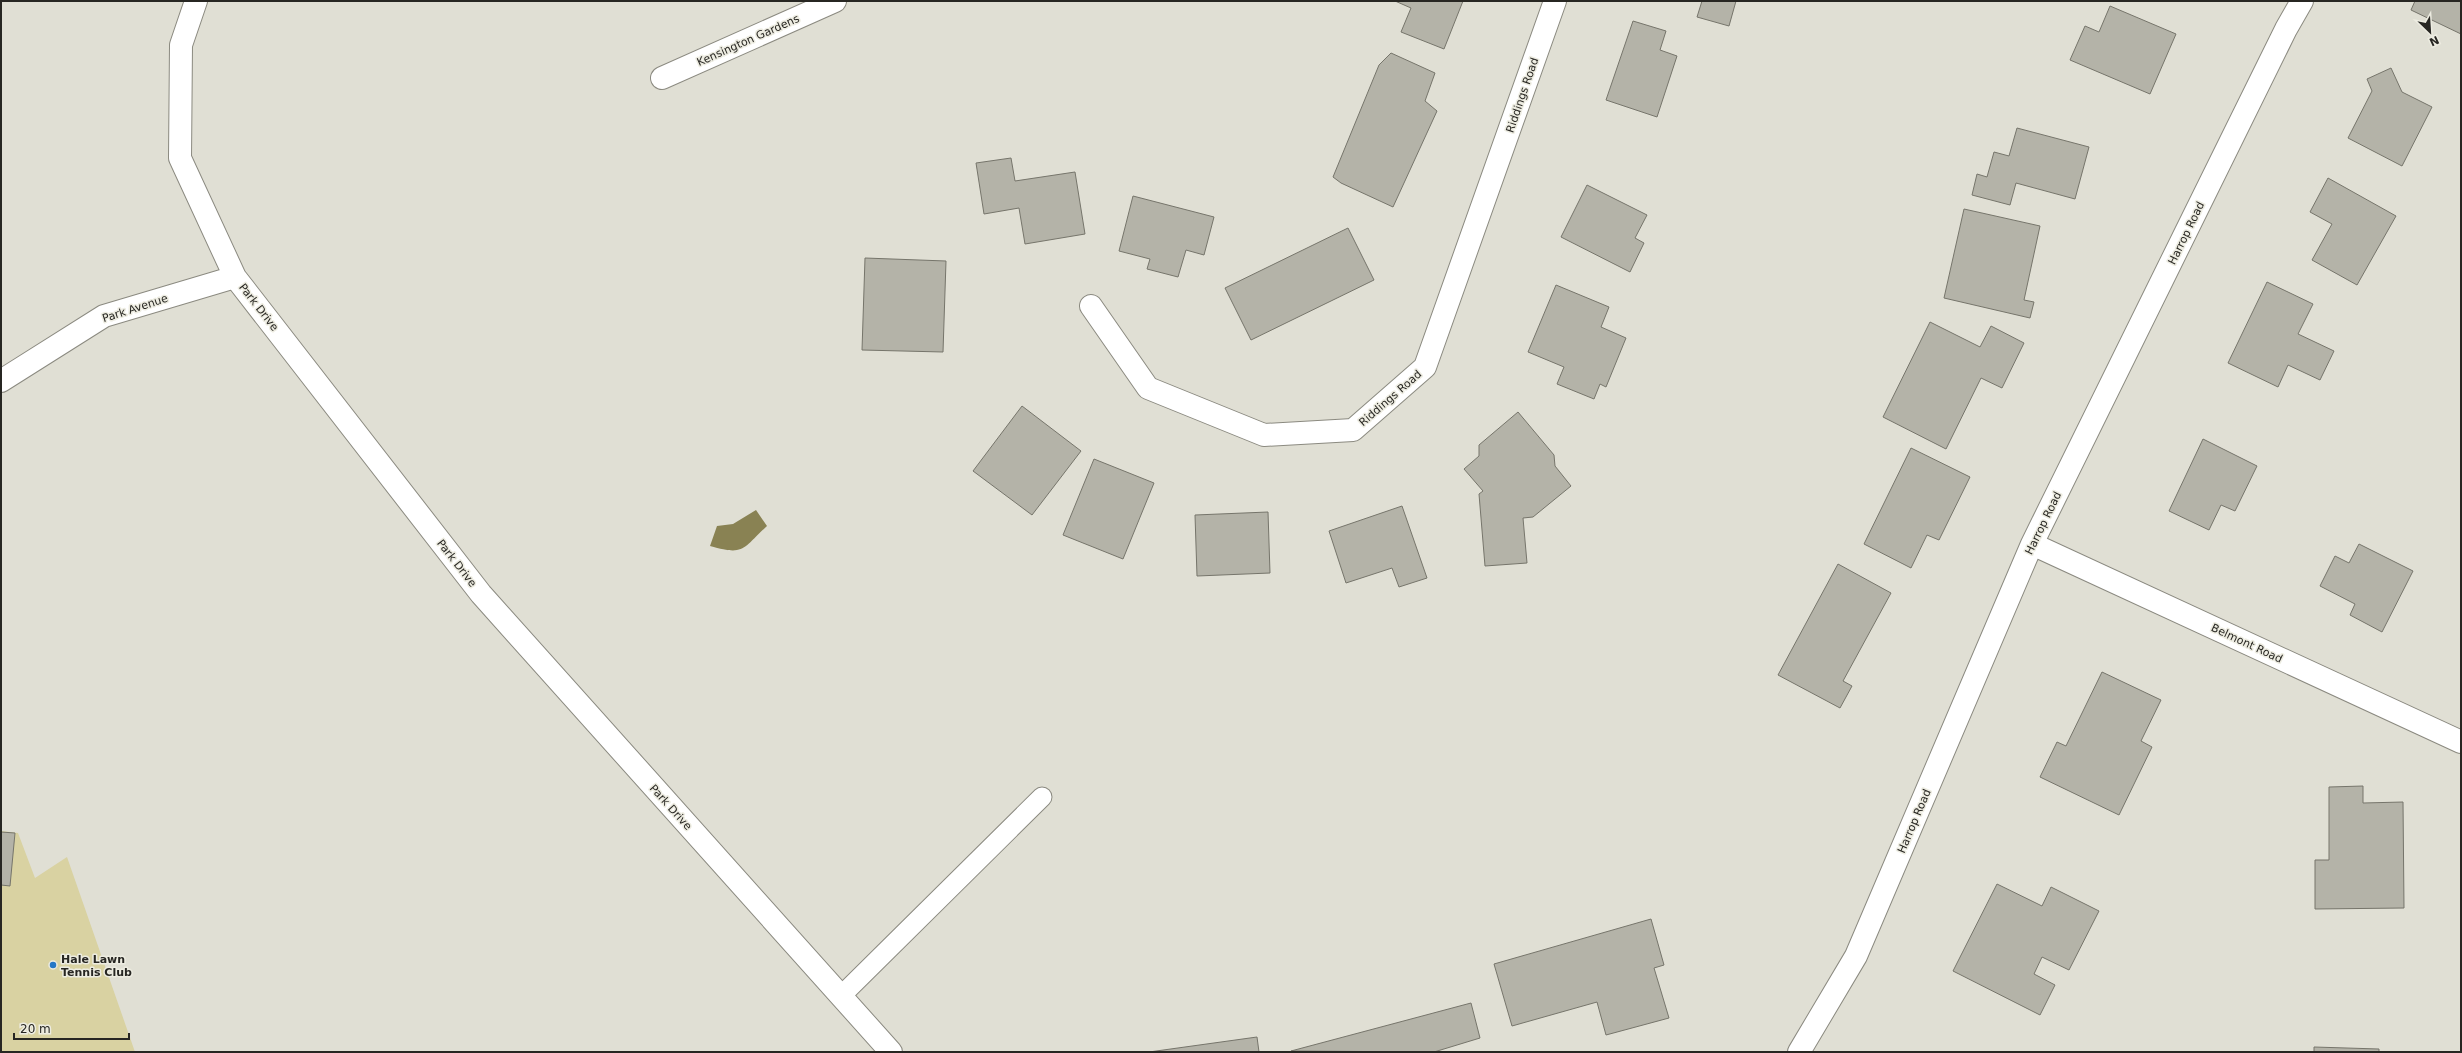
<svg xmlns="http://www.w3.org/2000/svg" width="2462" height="1053" viewBox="0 0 2462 1053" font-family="'DejaVu Sans',sans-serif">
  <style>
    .green { fill: #d9d2a2 }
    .water { fill: #898253 }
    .building { fill: #b4b3a8; stroke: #76756b }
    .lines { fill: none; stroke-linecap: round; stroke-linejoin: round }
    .service-casing { stroke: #8b8a80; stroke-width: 21 }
    .minor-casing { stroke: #8b8a80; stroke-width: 24 }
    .service { stroke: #fff; stroke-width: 19 }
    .minor { stroke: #fff; stroke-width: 22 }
    .poi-dot { fill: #2577c6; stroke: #edece1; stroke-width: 1.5 }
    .labels { text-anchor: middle; stroke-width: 3; stroke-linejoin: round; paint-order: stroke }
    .street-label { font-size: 11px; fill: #272622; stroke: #edece1 }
    .poi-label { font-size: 11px; font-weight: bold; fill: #272622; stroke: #edece1; text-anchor: start }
  </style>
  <rect width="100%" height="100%" fill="#e0dfd4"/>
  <!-- green -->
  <path class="green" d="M1 831 18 833 35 878 67 857 135 1052H1Z"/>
  <!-- water -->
  <path class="water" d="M756 510 767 526C742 549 745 556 710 546L717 526 733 524Z"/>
  <!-- building -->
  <path class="building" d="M1395 1H1463L1444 49 1401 32 1411 8Z
    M1702 1H1736L1729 26 1697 17Z
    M2415 1H2461V34L2411 10Z
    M2110 6 2176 34 2150 94 2070 60 2085 26 2099 32Z
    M1633 21 1666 31 1660 50 1677 56 1657 117 1606 100Z
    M1391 53 1435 73 1425 101 1437 111 1393 207 1341 183 1333 177 1379 65Z
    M2391 68 2402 92 2432 107 2402 166 2348 138 2372 91 2367 79Z
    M2017 128 2089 147 2075 199 2016 183 2010 205 1972 195 1977 174 1987 177 1994 152 2009 156Z
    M1011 158 1015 181 1075 172 1085 234 1025 244 1019 208 984 214 976 163Z
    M2328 178 2396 216 2357 285 2312 260 2332 224 2310 212Z
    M1587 185 1647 215 1635 238 1644 243 1630 272 1561 237Z
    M1133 196 1214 217 1204 255 1186 250 1178 277 1147 269 1150 259 1119 251Z
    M1964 209 2040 226 2024 300 2034 302 2030 318 1944 298Z
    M1348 228 1374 280 1251 340 1225 288Z
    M865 258 946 261 943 352 862 350Z
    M2267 282 2313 304 2298 334 2334 351 2320 380 2288 365 2278 387 2228 363Z
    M1556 285 1609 307 1601 327 1626 338 1606 387 1600 384 1594 399 1557 384 1564 367 1528 352Z
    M1930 322 1980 347 1991 326 2024 343 2002 388 1981 378 1946 449 1883 417Z
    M1022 406 1081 451 1032 515 973 471Z
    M1518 412 1554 455 1555 466 1571 486 1533 517 1523 518 1527 563 1485 566 1479 494 1483 491 1464 469 1479 456V445Z
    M2203 439 2257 466 2235 511 2221 505 2209 530 2169 511Z
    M1911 448 1970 477 1939 540 1927 535 1911 568 1864 544Z
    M1094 459 1154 483 1123 559 1063 535Z
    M1402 506 1427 578 1399 587 1392 568 1346 583 1329 531Z
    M1268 512 1270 573 1197 576 1195 515Z
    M2359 544 2413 571 2382 632 2350 615 2355 604 2320 586 2335 556 2349 563Z
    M1838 564 1891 593 1843 681 1852 686 1840 708 1778 675Z
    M2102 672 2161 700 2141 741 2152 747 2119 815 2040 777 2057 742 2066 746Z
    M2363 786V803L2403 802 2404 908 2315 909V860H2329V787Z
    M1 832 15 833 10 886 1 885Z
    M1997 884 2042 906 2051 887 2099 911 2069 970 2042 957 2034 974 2055 985 2040 1015 1953 971Z
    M1651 919 1664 965 1654 968 1669 1018 1606 1035 1597 1002 1512 1026 1494 964Z
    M1471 1003 1480 1038 1434 1052 1291 1051Z
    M1257 1037 1259 1052H1149Z
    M2314 1047 2379 1049V1052H2314Z"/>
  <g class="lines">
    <defs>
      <path id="service" d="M841 996 1042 797"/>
      <path id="minor" d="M196 1 181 45 180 158 235 277 481 594 891 1052
        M662 78 835 1
        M1091 306 1148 388 1264 435 1353 430 1425 367 1555 1
        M1 381 104 316 235 277
        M2032 544 2461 742
        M1799 1052 1856 956 2032 544 2286 29 2302 1"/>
    </defs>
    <!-- service casing -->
    <use href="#service" class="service-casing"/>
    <!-- minor casing -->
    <use href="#minor" class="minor-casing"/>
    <!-- service -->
    <use href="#service" class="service"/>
    <!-- minor -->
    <use href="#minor" class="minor"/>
  </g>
  <!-- markers -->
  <circle class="poi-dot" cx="53" cy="965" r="4"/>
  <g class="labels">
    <!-- street labels -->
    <g class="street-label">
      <text transform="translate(748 40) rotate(-24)" y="4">Kensington Gardens</text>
      <text transform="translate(1522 95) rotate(-71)" y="4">Riddings Road</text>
      <text transform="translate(2186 233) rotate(-64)" y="4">Harrop Road</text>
      <text transform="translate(259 307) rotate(52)" y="4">Park Drive</text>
      <text transform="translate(135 308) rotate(-18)" y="4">Park Avenue</text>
      <text transform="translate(1390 398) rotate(-41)" y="4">Riddings Road</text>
      <text transform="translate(2043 523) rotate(-64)" y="4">Harrop Road</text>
      <text transform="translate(457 563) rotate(52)" y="4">Park Drive</text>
      <text transform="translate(2247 643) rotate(25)" y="4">Belmont Road</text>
      <text transform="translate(671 807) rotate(48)" y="4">Park Drive</text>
      <text transform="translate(1914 821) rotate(-67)" y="4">Harrop Road</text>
    </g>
    <!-- poi labels -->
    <g class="poi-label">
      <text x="61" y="963">Hale Lawn<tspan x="61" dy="13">Tennis Club</tspan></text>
    </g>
  </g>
  <!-- border -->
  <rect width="2462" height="1053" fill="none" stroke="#272622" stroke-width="4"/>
  <!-- north arrow -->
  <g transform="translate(2430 32) rotate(155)" stroke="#edece1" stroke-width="3" paint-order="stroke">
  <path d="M0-3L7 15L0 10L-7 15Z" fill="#272622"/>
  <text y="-6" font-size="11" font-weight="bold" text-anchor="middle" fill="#272622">N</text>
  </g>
  <!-- scale -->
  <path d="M14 1033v6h115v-6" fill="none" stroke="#272622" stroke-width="2"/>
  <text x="20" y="1033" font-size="12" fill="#272622" stroke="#edece1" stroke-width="3" paint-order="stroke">20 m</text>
</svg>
